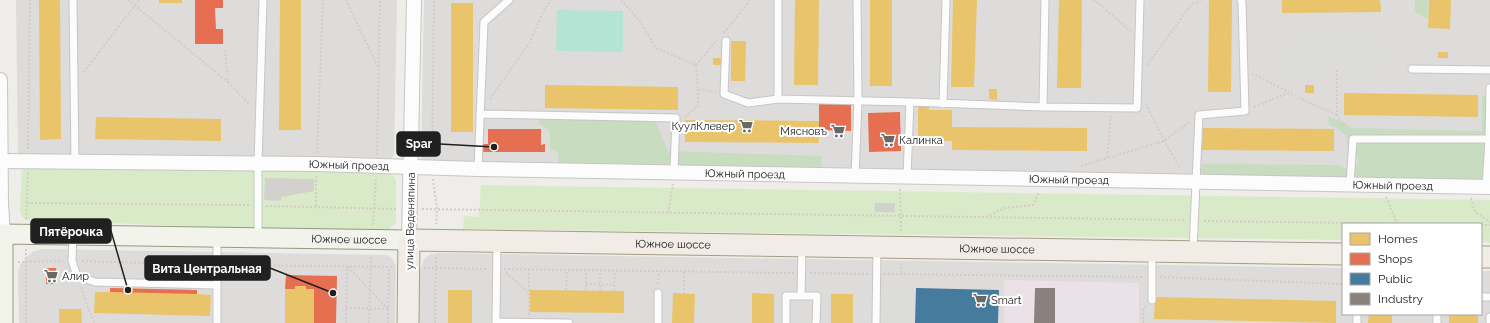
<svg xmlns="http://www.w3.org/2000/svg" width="1490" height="323" viewBox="0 0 1490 323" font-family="Raleway,sans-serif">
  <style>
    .residential { fill: #dddcda }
    .industrial { fill: #ebe2e7 }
    .religious { fill: #dcdcda }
    .grass { fill: #d9eac9 }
    .forest { fill: #c8dcc0 }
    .pitch { fill: #b6e4d4 }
    .homes { fill: #e9c46a }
    .shops { fill: #e76f51 }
    .public { fill: #457b9d }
    .industry { fill: #8a817c }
    .building { fill: #d3d1ce }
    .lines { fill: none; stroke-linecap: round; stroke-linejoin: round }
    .lane-casing { stroke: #c7c6c5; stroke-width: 9 }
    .street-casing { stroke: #c7c6c5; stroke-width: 16 }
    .secondary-casing { stroke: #959881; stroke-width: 21 }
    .primary-casing { stroke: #a49c85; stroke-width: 23 }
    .path { stroke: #d7cbc8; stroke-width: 2; stroke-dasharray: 2 2; stroke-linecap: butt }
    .lane { stroke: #fcfcfc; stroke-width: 7 }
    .street { stroke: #fcfcfc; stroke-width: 14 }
    .secondary { stroke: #f2f4ec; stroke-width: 19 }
    .primary { stroke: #f1ede6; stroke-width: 21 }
    .labels { text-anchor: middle; stroke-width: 4; stroke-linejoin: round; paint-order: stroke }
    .poi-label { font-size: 11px; fill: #202020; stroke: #fff; text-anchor: start }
    .street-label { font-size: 11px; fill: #202020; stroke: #fff }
    .leader { fill: none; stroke: #202020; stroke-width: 1.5 }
    .callout-dot { fill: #202020; stroke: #fff; stroke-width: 1.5 }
    .callout { fill: #202020; stroke: #202020; stroke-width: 1.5 }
    .callout-label { font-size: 12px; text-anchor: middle; font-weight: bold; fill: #fff }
  </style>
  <rect width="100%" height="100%" fill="#eeede9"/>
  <!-- residential -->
  <path class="residential" d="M16 0H397L394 155 389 161 18 158Z
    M424 0H1490V187L424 163 421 157Z
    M42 249 385 255 391 257 396 265 395 323H19L18 272 20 265 32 252Z
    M438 253 1343 268V314H1481V271H1490V323H418L419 273 425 258 431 254Z"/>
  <!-- industrial -->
  <path class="industrial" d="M1004 280 1139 283V323H1004Z"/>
  <!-- religious -->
  <path class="religious" d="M1381 42V70H1314V76H1283V43Z
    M881 285H911L910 323H880Z"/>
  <!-- grass -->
  <path class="grass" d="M22 165 385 172 392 174 396 180V222L386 232 378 233 26 220 22 217 20 210Z
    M481 185 1490 200V243L1481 242V224H1343V240L463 229 464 216 479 217Z"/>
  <!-- forest -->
  <path class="forest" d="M1415 0H1428L1427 19 1415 12Z
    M1490 95V187L1206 178 1201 171 1203 164 1339 165 1348 170 1357 166 1358 158 1349 157 1346 135 1336 128 1329 125 1328 116 1345 123 1351 128 1482 131V97Z
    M544 117 655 121 668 151 821 156 822 174 559 168 558 153 550 148V130L537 123Z"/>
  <!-- pitch -->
  <path class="pitch" d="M557 10 623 11V52L556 51Z"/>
  <!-- homes -->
  <path class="homes" d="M39 0H60L61 139 40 140Z
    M159 0H182V3H159Z
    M280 0H301V130H279Z
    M795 0H819L818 85H794Z
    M870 0H892V86H870Z
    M953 0H977L974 87H951Z
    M1059 0H1082L1081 88H1057Z
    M1209 0H1232L1231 92H1208Z
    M1282 0H1380L1381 12 1282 13Z
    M1429 0H1451L1450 29 1428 28Z
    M451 3H473V132H451Z
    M731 41H746L745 81H731Z
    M1438 52H1448V58H1438Z
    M713 58H721V65H713Z
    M545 85 678 87V110L545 108Z
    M1305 85H1314V93H1305Z
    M989 89H997V100L989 99Z
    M1344 93 1478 95V117L1344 115Z
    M918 105H929V110H952V127L1087 128V151L952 150V141H918Z
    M96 117 221 119V141L95 139Z
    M685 120 819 121V143L685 142Z
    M1203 128 1334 129V151L1202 150Z
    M295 286H306V289H314V323H285V289H295Z
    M110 288 197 290V294L211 295 210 316 94 313 95 292H110Z
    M448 290H472V323H448Z
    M530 290 624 291V313L530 312Z
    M673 293 695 294 694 323H672Z
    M752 293 774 294V323H752Z
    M831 294H853V323H831Z
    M1155 297 1336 301V323L1154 319Z
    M59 309H81L82 323H59Z
    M1369 314H1392V323H1368Z
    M1449 314H1478V323H1449Z"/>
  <!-- shops -->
  <path class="shops" d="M195 0H223V8H215L216 29H223V44H195Z
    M819 103H851V131L819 130Z
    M900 112 901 151 869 152 868 113Z
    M488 129H541V145L545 144V152H483V144H488Z
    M46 268H56V284H46Z
    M286 275 337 276 336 323H314V289H306V286H295V289H285Z
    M110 288 197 290V294L110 292Z"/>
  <!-- public -->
  <path class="public" d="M916 288 999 290 998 323H915Z"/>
  <!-- industry -->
  <path class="industry" d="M1035 288H1055V323H1034Z"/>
  <!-- building -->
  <path class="building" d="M265 178 314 179V191L281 197V201L264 200Z
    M875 203H895V212H875Z"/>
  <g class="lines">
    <defs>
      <path id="lane" d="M73 0 75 162
        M778 0V99L910 102 907 176
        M726 41 724 94 748 103 778 99
        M1412 69 1490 70
        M910 102 1043 107 1137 108 1140 0
        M943 104 946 0
        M1043 107 1045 0
        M480 114 676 118 674 172
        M1489 139 1490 88
        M478 169 484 22 509 0
        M855 176 858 101 857 0
        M1350 184 1353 139H1489L1486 187
        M73 236 72 261 77 276 95 282 217 285
        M258 238V163L263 0
        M497 243 496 322 569 323
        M1193 250 1199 115 1245 111 1242 2 1241 0
        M801 296 802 247
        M1481 297H1490
        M1152 300V254
        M217 323V238
        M658 323V293
        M786 323V296H817L816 323
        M876 323 877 248
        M1357 323V314
        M1437 323V314
        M1490 323V317"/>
      <g id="street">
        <path d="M0 80 1 204 3 234"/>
        <path id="s1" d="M1 161 317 164 478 169 1490 187"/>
        <path d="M409 240 414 0"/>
      </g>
      <g id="secondary">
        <path id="s2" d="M3 323V234L409 240"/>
      </g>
      <g id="primary">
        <path d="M1481 257H1490"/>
        <path id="s3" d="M408 323 409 240 1343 254"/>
      </g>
    </defs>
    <!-- lane casing -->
    <use href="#lane" class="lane-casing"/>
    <!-- street casing -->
    <use href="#street" class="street-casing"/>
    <!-- secondary casing -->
    <use href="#secondary" class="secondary-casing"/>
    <!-- primary casing -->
    <use href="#primary" class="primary-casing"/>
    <!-- path -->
    <path class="path" d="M128 0 228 82
      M346 0 378 67
      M621 0 640 21 656 48 696 65 698 89 716 92
      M1093 0 1101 5 1131 32
      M724 33 750 0
      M225 50 228 82 250 105
      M696 65 717 40
      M1147 65 1192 4 1201 0
      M1337 70V115L1348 131
      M84 72 139 0
      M1252 74C1281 87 1308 104 1337 115
      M490 99 530 42 543 12 551 0
      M1146 104 1164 141 1180 168
      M1254 107 1290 92
      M685 117 698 106V89
      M28 149 30 0
      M317 153 323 0
      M377 155 380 0
      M432 155 434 0
      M1107 157 1111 116
      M1081 166 1164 141 1190 122
      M433 179 437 209 436 224
      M900 189 901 231
      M1386 197 1397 223
      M1471 198 1475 212 1490 222
      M27 203 250 205
      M266 206 397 209
      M316 206V175
      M422 209 1185 220
      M668 213 673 184
      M986 217 1005 208 1033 205 1039 192
      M26 219 28 173
      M1204 221 1431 224
      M373 225 376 177
      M1481 225H1490
      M26 249V323
      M82 261 209 265
      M18 262 63 261
      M901 263V274
      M226 265 393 267
      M348 267 388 309
      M424 268 488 269
      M504 269 794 273
      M506 273 528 292
      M810 273 868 274
      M884 274 1144 277
      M1160 277 1343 284
      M586 284 614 285
      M658 284 659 271
      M81 287 89 311 95 323
      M566 290 567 270
      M586 291V271
      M600 291V271
      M614 291 615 271
      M684 294V272
      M346 308 388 309
      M529 315V270
      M346 323 347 266
      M369 323 371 255
      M388 323 389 267
      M435 323 436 256
      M1143 323V310L1147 306"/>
    <!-- lane -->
    <use href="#lane" class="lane"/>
    <!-- street -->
    <use href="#street" class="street"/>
    <!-- secondary -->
    <use href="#secondary" class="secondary"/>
    <!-- primary -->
    <use href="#primary" class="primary"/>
  </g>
  <!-- icons -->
  <defs>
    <symbol id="supermarket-bare" viewBox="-9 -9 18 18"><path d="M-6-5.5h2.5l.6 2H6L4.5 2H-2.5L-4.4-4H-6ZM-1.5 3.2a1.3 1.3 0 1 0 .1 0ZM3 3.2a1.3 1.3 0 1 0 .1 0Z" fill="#686866" stroke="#fff" stroke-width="2.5" paint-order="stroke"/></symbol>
  </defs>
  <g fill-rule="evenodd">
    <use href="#supermarket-bare" x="736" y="116" width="20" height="20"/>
    <use href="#supermarket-bare" x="828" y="121" width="20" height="20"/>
    <use href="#supermarket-bare" x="878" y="130" width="20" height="20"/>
    <use href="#supermarket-bare" x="41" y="266" width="20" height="20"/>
    <use href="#supermarket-bare" x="970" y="290" width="20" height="20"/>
  </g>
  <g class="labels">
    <!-- poi labels -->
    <g class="poi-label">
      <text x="735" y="130" text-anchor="end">КуулКлевер</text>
      <text x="827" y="135" text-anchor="end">Мясновъ</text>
      <text x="899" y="144">Калинка</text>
      <text x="62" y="280">Алир</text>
      <text x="991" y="304">Smart</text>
    </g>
    <!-- street labels -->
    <g class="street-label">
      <text dy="4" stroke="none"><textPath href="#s1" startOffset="348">Южный проезд</textPath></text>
      <text dy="4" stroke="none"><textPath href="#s1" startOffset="744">Южный проезд</textPath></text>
      <text dy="4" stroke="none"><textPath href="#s1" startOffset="1068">Южный проезд</textPath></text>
      <text dy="4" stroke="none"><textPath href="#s1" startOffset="1392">Южный проезд</textPath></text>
      <text transform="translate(410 221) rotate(-89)" y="4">улица Веденяпина</text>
      <text dy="4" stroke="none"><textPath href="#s2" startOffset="435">Южное шоссе</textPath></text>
      <text dy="4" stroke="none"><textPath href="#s3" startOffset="347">Южное шоссе</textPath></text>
      <text dy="4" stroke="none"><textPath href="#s3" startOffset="671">Южное шоссе</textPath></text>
    </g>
  </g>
  <!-- callouts -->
  <path class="leader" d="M494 147L440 144M128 290L111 231M333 293L270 268"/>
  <g class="callout-dot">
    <circle cx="494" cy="147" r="4"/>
    <circle cx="128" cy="290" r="4"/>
    <circle cx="333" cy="293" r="4"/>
  </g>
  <g class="callout">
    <rect x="397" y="132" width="43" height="24" rx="4"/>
    <rect x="31" y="219" width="80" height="24" rx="4"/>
    <rect x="145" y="256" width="125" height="24" rx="4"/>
  </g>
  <g class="callout-label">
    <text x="419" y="148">Spar</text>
    <text x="71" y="236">Пятёрочка</text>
    <text x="207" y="273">Вита Центральная</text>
  </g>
  <!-- legend -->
  <rect x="1342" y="223" width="140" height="92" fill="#ffffff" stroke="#a6a6a6"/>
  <rect x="1350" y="233" width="20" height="12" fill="#e9c46a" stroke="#a6a6a6"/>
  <text x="1378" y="243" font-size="12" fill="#202020">Homes</text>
  <rect x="1350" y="253" width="20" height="12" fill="#e76f51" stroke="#a6a6a6"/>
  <text x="1378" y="263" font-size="12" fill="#202020">Shops</text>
  <rect x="1350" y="273" width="20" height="12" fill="#457b9d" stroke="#a6a6a6"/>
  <text x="1378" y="283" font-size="12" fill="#202020">Public</text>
  <rect x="1350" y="293" width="20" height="12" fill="#8a817c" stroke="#a6a6a6"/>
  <text x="1378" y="303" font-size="12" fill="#202020">Industry</text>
</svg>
